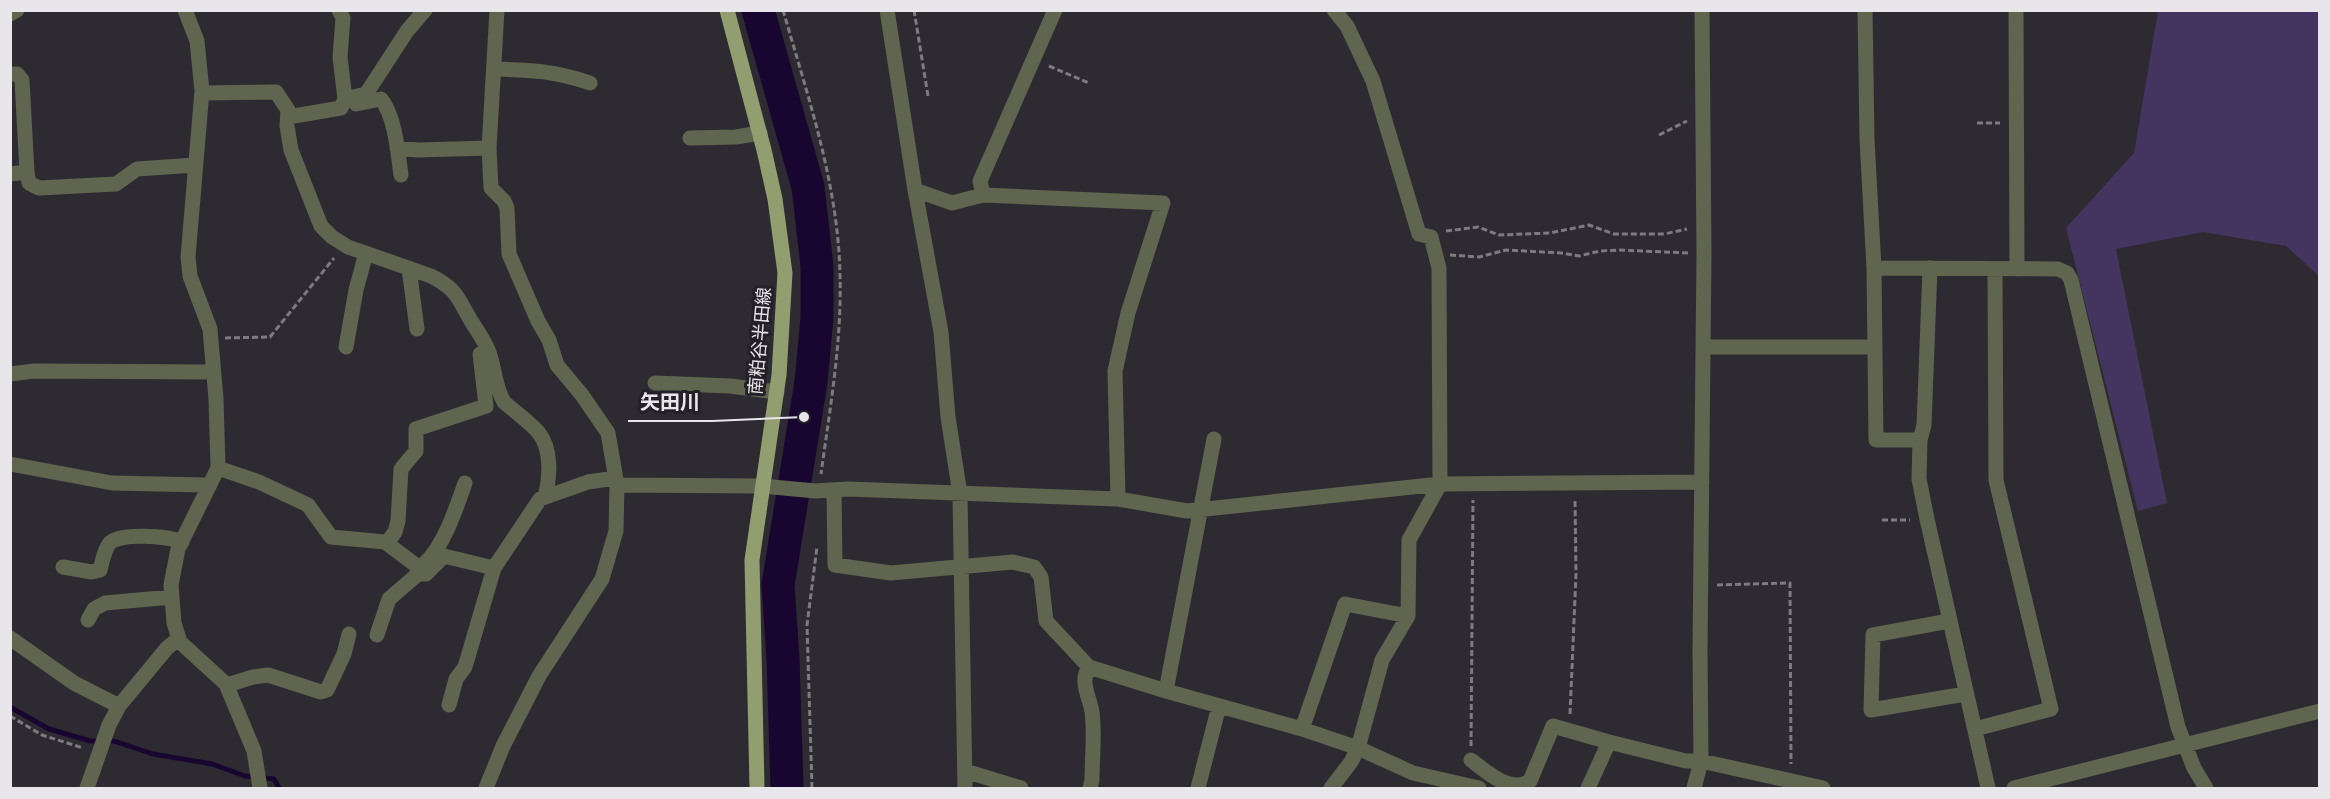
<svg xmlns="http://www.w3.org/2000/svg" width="2330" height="799" viewBox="0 0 2330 799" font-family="'IBM Plex Sans','Noto Sans JP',sans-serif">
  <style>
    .green { fill: #443460 }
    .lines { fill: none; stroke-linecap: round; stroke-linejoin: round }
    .stream { stroke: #190630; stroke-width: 5 }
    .river { stroke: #190630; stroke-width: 33 }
    .path { stroke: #7d7b80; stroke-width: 3; stroke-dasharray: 6 3; stroke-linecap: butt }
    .minor { stroke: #5f654f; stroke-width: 15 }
    .major { stroke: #929e6f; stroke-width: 15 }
    .labels { text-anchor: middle; stroke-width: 6; stroke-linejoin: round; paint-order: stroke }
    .street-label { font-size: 18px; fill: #e8e6eb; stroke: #232127 }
    .leader { fill: none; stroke: #e8e6eb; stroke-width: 2 }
    .callout-dot { fill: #e8e6eb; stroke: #232127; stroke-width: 2 }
    .callout-label { font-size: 20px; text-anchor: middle; font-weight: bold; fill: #e8e6eb; stroke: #232127; stroke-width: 6; stroke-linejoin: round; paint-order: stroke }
  </style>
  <rect width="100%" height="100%" fill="#2d2b31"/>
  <!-- green -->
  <path class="green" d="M2158 11H2319L2320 277 2286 246 2203 232 2116 249 2167 503 2138 511 2066 228 2134 153Z"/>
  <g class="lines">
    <!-- stream -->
    <path class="stream" d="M10 707 49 729 90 741H114L153 754 212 764 245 776 274 779 279 788"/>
    <!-- river -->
    <path class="river" d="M758 10 808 187 817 266V318L811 382 778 585 783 659 787 788"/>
    <!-- path -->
    <path class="path" d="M783 10C808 97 838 184 840 274 842 341 830 408 821 474
      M914 10 928 96
      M1049 66 1089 83
      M1977 123H2000
      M1659 135 1687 121
      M1446 231 1478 227 1499 235 1550 233 1589 225 1614 234H1664L1687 229
      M1450 255 1479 257 1506 250 1561 253 1579 256 1600 251 1619 250 1688 253
      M225 338 270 337 334 258
      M1882 520H1910
      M1717 585 1790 583 1791 764
      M1570 714 1576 574 1575 499
      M10 716 42 735 83 748
      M1471 746 1473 500
      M812 788 807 625 817 547"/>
    <!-- minor -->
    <path class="minor" d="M185 10 197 41 202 91 188 257 190 276 210 329 216 399 218 468 178 549 171 585 174 623 180 642 226 684 254 751 260 788
      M339 10 343 18 340 57 345 99
      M887 10 915 190 941 332 948 417 960 494 965 788
      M1865 10 1867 139 1874 268
      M2016 10 2017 269
      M10 14 17 10
      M495 69C532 70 555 71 590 83
      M10 74H17L22 80 27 172 10 174
      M202 93 276 92 288 110 287 126 291 150 321 226 332 237 348 247 431 276C459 290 458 300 473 324 479 333 485 342 489 352 495 369 495 387 504 402 515 412 530 422 539 433 552 450 550 477 545 497
      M356 104 381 99C395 116 398 153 401 175
      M288 117 341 108 345 99 366 94 407 31 425 10
      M690 138 736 137 760 133
      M397 148 418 150 489 148
      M27 172 29 183 39 188 116 184 137 169 195 165
      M915 190 952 203 983 195 980 181 1055 10
      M983 195 1163 203 1128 313 1115 371 1118 499
      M409 268 417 329
      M346 347 356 290 366 253
      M1704 347H1875
      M10 374 34 371 213 372
      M655 383 730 386 777 392
      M1920 440 1924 425 1930 268
      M10 464 112 483 205 485 209 487
      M218 468 259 482 308 505 331 537 385 542 417 566 418 574H426L444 556 494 568 540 499 588 482 616 478
      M617 485 762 486 815 491 848 489 1118 499 1187 511 1440 484 1702 482
      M834 490 835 565 891 573 1013 562 1034 567 1041 577 1046 621 1089 667 1166 691 1302 729 1358 748 1413 773 1479 788
      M387 543 395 532 398 521 401 469 416 451V429L486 406 480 354
      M425 563C444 546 457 506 465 483
      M63 567 92 572 100 570C102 562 104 551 109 544 117 532 169 536 182 542
      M88 620 94 609 105 603 172 597
      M1949 621 1873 635 1871 710 1965 694
      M377 635 389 599 418 574
      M10 638 74 683 119 706 167 648 179 638
      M1089 667C1079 681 1090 698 1092 712 1095 734 1092 758 1092 780L1090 788
      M227 685 253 677 268 675 321 692 327 690 344 654 349 634
      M1166 691 1214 439
      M449 705 456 679 465 667 494 568
      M1302 729 1345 604 1408 616
      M1975 729 2051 709 1996 480 1995 269
      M1471 760C1487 772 1510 794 1530 781L1553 726 1609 742
      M965 771 1021 788
      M87 788 109 725 119 706
      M486 788 503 746 539 676 602 579 616 531 617 485 608 433 582 395 557 365 549 340 538 321 509 254 507 208 504 201 491 188 489 148 497 10
      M1198 788 1219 706
      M1331 788 1351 762 1358 748 1382 660 1408 616 1409 540 1440 484 1439 268 1431 237 1419 234 1373 81 1347 26 1334 10
      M1588 788 1609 742 1686 761H1701L1823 788
      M1694 788 1701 761 1700 650 1704 254 1702 10
      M1988 788 1927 519 1919 479 1920 440H1876L1874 268 2058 269 2067 273 2071 280 2178 727 2194 768 2206 788
      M2014 788 2320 711"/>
    <!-- major -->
    <path class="major" d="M727 10 764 150 775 199 785 273 779 375 752 560 757 788"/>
  </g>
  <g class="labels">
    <!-- street labels -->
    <g class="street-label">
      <text transform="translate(760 341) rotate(-85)" y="6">南粕谷半田線</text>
    </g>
  </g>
  <!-- callouts -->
  <path class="leader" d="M804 417L712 421H628"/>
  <circle class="callout-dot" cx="804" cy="417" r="6"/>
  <g class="callout-label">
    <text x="670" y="409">矢田川</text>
  </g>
  <!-- border -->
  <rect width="2330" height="799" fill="none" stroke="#e8e6eb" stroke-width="24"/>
</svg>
